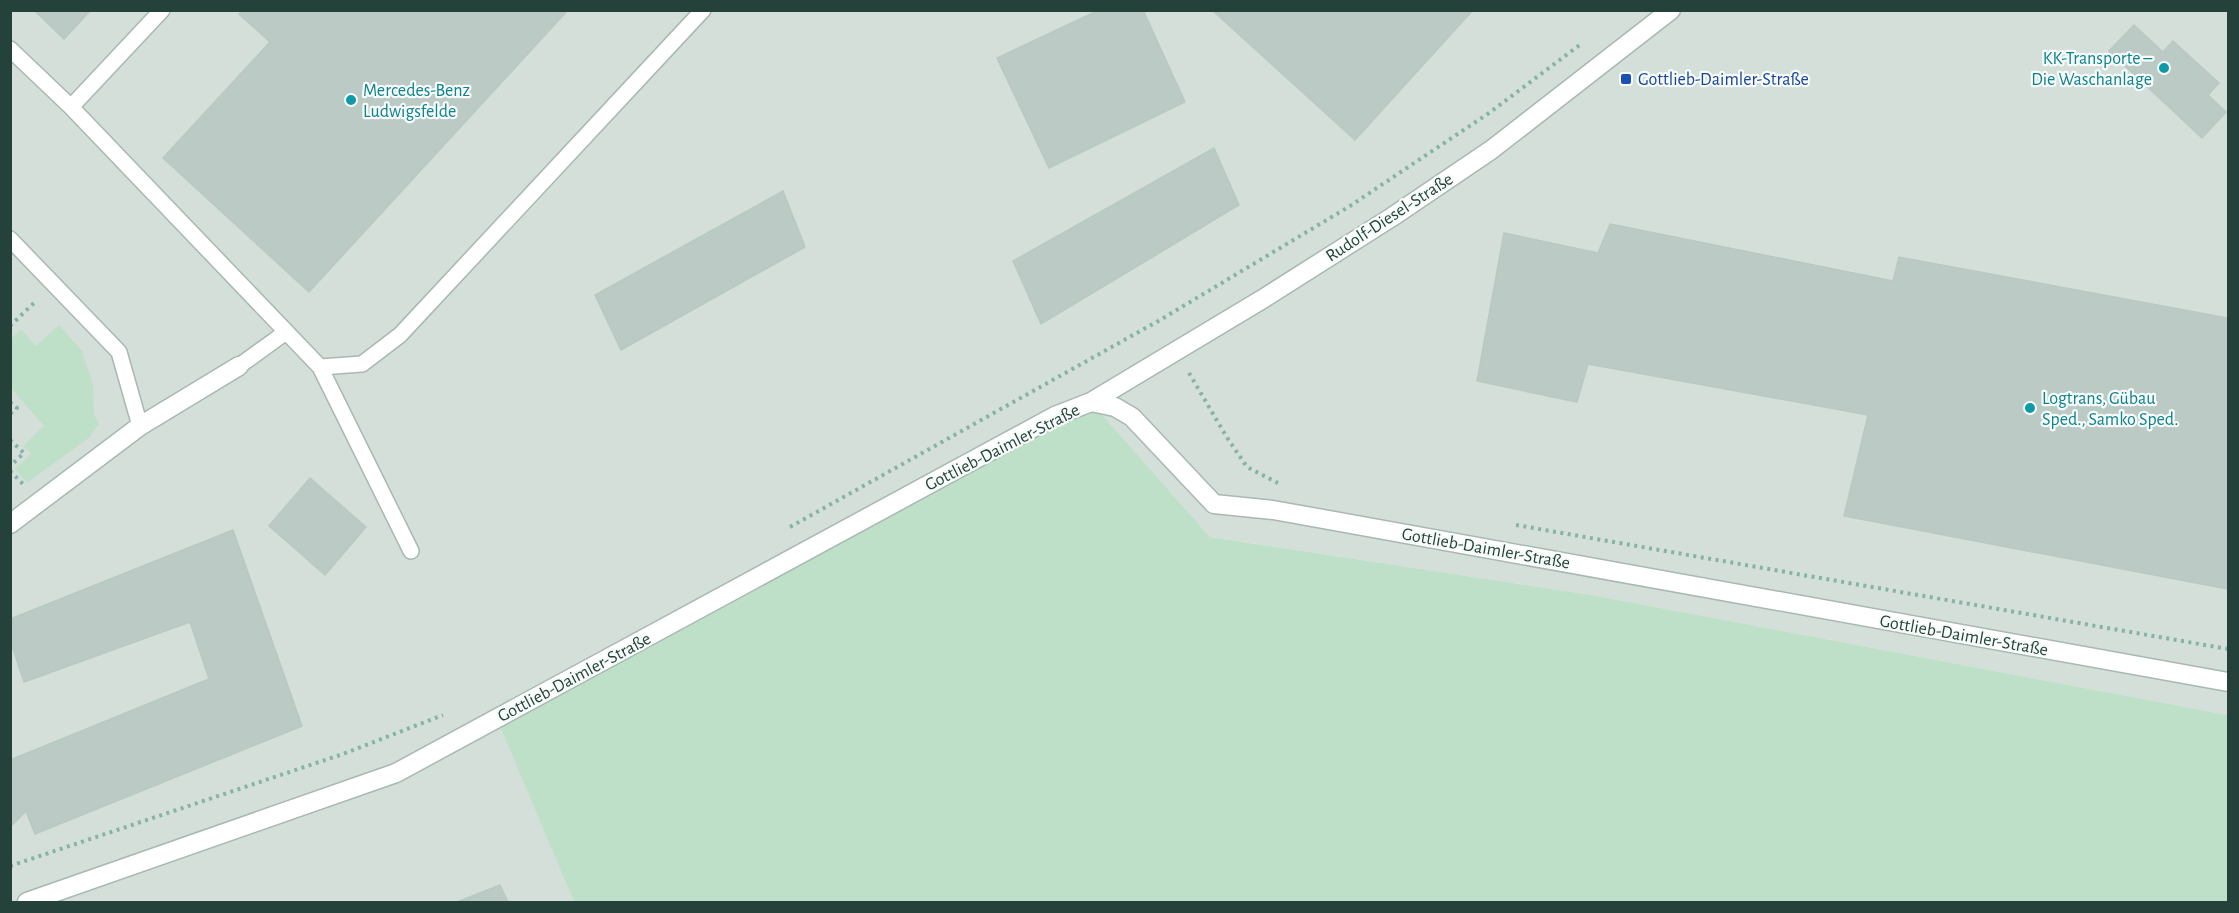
<svg xmlns="http://www.w3.org/2000/svg" width="2239" height="913" viewBox="0 0 2239 913" font-family="'Alegreya Sans',sans-serif">
  <style>
    .built { fill: #d4dfda }
    .green { fill: #bfe0c8 }
    .building { fill: #bbcac4; stroke: #b8c9c2; stroke-width: 1.5 }
    .lines { fill: none; stroke-linecap: round; stroke-linejoin: round }
    .lane-casing { stroke: #a8b8b2; stroke-width: 18 }
    .street-casing { stroke: #a8b8b2; stroke-width: 21 }
    .path { stroke: #86b3a5; stroke-width: 4; stroke-dasharray: 3 4.5; stroke-linecap: butt }
    .lane { stroke: #fff; stroke-width: 15 }
    .street { stroke: #fff; stroke-width: 18 }
    .culture-dot { fill: #0f9aa8; stroke: #f7fbf9; stroke-width: 2 }
    .transit-dot { fill: #1a4fb4; stroke: #f7fbf9; stroke-width: 2 }
    .labels { text-anchor: middle; stroke-width: 4.5; stroke-linejoin: round; paint-order: stroke }
    .culture-label { font-size: 18px; fill: #0d838f; stroke: #f7fbf9; text-anchor: start }
    .transit-label { font-size: 18px; fill: #164399; stroke: #f7fbf9; text-anchor: start }
    .street-label { font-size: 18px; fill: #24423a; stroke: #f7fbf9 }
  </style>
  <rect width="100%" height="100%" fill="#e6efeb"/>
  <!-- built -->
  <path class="built" d="M10 11H2228V715L1592 595 1210 537 1091 402 498 718 574 902H11Z"/>
  <!-- green -->
  <path class="green" d="M59 325 82 351 93 385 94 415 99 423 90 437 27 483 15 469 31 454 23 446 44 426 11 388V339L21 329 36 346Z
    M1091 402 1210 537 1592 595 2228 715V902H574L497 719Z"/>
  <!-- building -->
  <path class="building" d="M34 10H91L64 39Z
    M243 10H568L309 292 163 158 270 42 239 14Z
    M1099 10H1143L1185 102 1049 168 997 58Z
    M1212 10H1473L1355 140Z
    M2134 25 2163 52 2173 41 2219 83 2208 95 2226 112 2202 138 2109 51Z
    M1214 148 1239 205 1041 324 1013 261Z
    M783 191 805 247 621 350 595 295Z
    M1610 224 1893 281 1899 257 2228 318V589L1844 516 1868 415 1588 364 1577 402 1477 381 1504 233 1598 253Z
    M310 478 366 527 325 575 269 526Z
    M233 530 302 726 35 834 26 811 10 827V760L209 679 190 622 24 682 10 640V619Z
    M500 885 508 902H457Z"/>
  <g class="lines">
    <defs>
      <path id="lane" d="M10 49 71 107 320 367 362 364 400 335 703 10
        M71 107 162 10
        M10 239 119 352 140 426
        M239 366 286 332
        M320 367 411 551"/>
      <path id="street" d="M1091 402 1115 407 1132 417 1214 504 1273 510 2228 682
        M10 524 140 426 239 366
        M27 902 396 773 1055 416 1091 402 1261 300 1392 217 1491 150 1671 10"/>
    </defs>
    <!-- lane casing -->
    <use href="#lane" class="lane-casing"/>
    <!-- street casing -->
    <use href="#street" class="street-casing"/>
    <!-- path -->
    <path class="path" d="M10 326 36 301
      M1189 373 1226 436 1247 467 1278 483
      M10 402 17 408 10 414
      M10 440 24 453 10 466
      M10 471 23 484
      M1516 525 2228 649
      M790 527 1160 320 1350 206 1489 113 1581 44
      M10 866 343 754 443 715"/>
    <!-- lane -->
    <use href="#lane" class="lane"/>
    <!-- street -->
    <use href="#street" class="street"/>
  </g>
  <!-- markers -->
  <g class="culture-dot">
    <circle cx="2164" cy="68" r="6"/>
    <circle cx="351" cy="100" r="6"/>
    <circle cx="2030" cy="408" r="6"/>
  </g>
  <rect class="transit-dot" x="1620" y="73" width="12" height="12" rx="3"/>
  <g class="labels">
    <!-- culture labels -->
    <g class="culture-label">
      <text x="2152" y="64" text-anchor="end">KK-Transporte –<tspan x="2152" dy="21">Die Waschanlage</tspan></text>
      <text x="363" y="96">Mercedes-Benz<tspan x="363" dy="21">Ludwigsfelde</tspan></text>
      <text x="2042" y="404">Logtrans, Gübau<tspan x="2042" dy="21">Sped., Samko Sped.</tspan></text>
    </g>
    <!-- transit labels -->
    <g class="transit-label">
      <text x="1638" y="85">Gottlieb-Daimler-Straße</text>
    </g>
    <!-- street labels -->
    <g class="street-label">
      <text transform="translate(1389 217) rotate(-33)" y="6">Rudolf-Diesel-Straße</text>
      <text transform="translate(1002 447) rotate(-27)" y="6">Gottlieb-Daimler-Straße</text>
      <text transform="translate(1486 548) rotate(10)" y="6">Gottlieb-Daimler-Straße</text>
      <text transform="translate(1964 635) rotate(10)" y="6">Gottlieb-Daimler-Straße</text>
      <text transform="translate(574 677) rotate(-28)" y="6">Gottlieb-Daimler-Straße</text>
    </g>
  </g>
  <!-- border -->
  <rect width="2239" height="913" fill="none" stroke="#24423a" stroke-width="24"/>
</svg>
